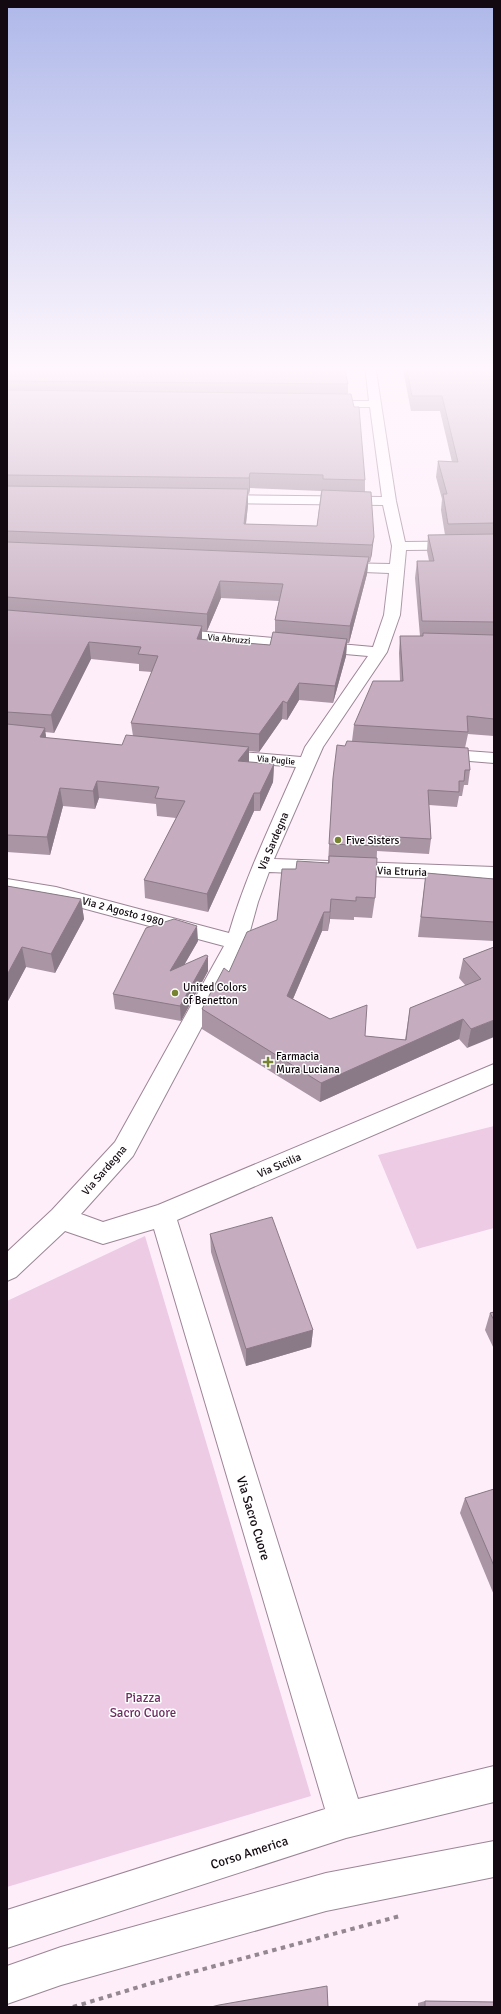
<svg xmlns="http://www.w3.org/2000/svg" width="501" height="2014" viewBox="0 0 501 2014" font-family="Signika,sans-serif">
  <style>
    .green { fill: #edcbe5 }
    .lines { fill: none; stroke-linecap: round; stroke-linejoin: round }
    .minor-casing { stroke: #9c8596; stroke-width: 2 }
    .path { stroke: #948791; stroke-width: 4; stroke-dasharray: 4.5 4.5; stroke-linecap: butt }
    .minor { fill: #fff; fill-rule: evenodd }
    .wall { fill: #a995a4; fill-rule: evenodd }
    .shaded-wall { fill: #8a7986 }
    .building { fill: #c5adbf; stroke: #8a7986 }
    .poi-dot { fill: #778330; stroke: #fff; stroke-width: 1.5 }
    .labels { text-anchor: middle; stroke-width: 3; stroke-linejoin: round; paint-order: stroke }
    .far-street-label { font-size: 9px; fill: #120a10; stroke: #fff }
    .poi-label { font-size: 11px; fill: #120a10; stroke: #fff; text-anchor: start }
    .street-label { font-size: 11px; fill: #120a10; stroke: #fff }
    .near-street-label { font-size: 13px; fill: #120a10; stroke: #fff }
    .near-park-label { font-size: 13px; fill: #6e2d62; stroke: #fff }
  </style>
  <rect width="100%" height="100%" fill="#feeefa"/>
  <!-- green -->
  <path class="green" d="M494 1126V1228L417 1249 378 1155Z
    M145 1236 311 1796 7 1887V1301Z"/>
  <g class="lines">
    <defs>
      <path id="minor" d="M365 365H375L396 501 405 542 494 541V549L406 550 400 615 387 652 323 747 274 859 494 867V881L269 872 258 902 247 942 133 1156 81 1214 103 1222 158 1205 494 1064V1083L177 1220 358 1799 494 1766V1802L346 1838 7 1948V1910L325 1809 154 1229 103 1244 65 1231 16 1277 7 1281V1252L52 1210 115 1142 224 946 56 901 7 893V879L56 887 229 933C246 875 272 822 296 767L219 760 213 759 210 755 213 751 219 750 301 757 305 747 368 656 173 639 167 637 165 634 167 631 173 629 373 647 384 615 389 573 338 571 333 570 331 567 333 564 338 563 390 564 392 546 383 505 218 503 213 502 211 499 213 496 218 495 382 497 370 407H324L318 404 324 401H369Z
        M439 749 494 753V763L433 758 430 754 433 750Z
        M494 1841V1877L326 1911 61 1985 7 2004V1966L61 1947 326 1873Z"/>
    </defs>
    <!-- minor casing -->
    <use href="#minor" class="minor-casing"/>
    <!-- path -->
    <path class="path" d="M73 2007 152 1983 400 1916"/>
    <!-- minor -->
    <use href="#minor" class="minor"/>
  </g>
  <!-- wall -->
  <path class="wall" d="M7 365 348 384V394L365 480V492H371L372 554 370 562H368L367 574 349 643H347L346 656 333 703 299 700 287 720 282 719 259 752 249 751V762L274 764 273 782 260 811H254L208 912 145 898 144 880 176 818 157 816 156 804 99 798 95 809 63 806 50 855 7 852ZM250 488 321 491 317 526 246 524 248 505V494H249ZM221 598 279 601 275 620V632L270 645 202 640V631H207ZM91 659 139 664V671L152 672 131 723 133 736 122 745 46 738 45 732 54 733Z
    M402 365H494V736L468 734 465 748 470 770 468 785H464L462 796H459L457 807 429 805 431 839 429 854 377 851 375 898 372 918 354 917V920L330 919 328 931H322L293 999 330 1019 365 1036 405 1040 410 1008 466 986 459 978 463 959 494 947 467 1048 459 1039 320 1102 202 1029V1009L229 972 277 920 296 869 328 863 333 778 345 746 352 741 354 725 400 681 399 653 400 636H420L415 578 417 561H429L427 551 428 535H445L441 510 442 499 436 477 438 461 452 462 440 411H411Z
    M426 873 494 879V941L418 937Z
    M7 886 81 899 84 919 55 973 26 967 8 1001H7Z
    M198 941 184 965 208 971 181 1021 115 1009 113 994Z
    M210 1234 313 1330 311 1347 246 1366 211 1252Z
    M494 1312V1349L485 1330 490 1313Z
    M494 1489V1595L460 1513 465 1498Z
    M493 1995H494V2007H418V2003L425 2001 494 2002Z"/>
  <!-- shaded-wall -->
  <path class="shaded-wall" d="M250 473V488L249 494V478Z
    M248 489V505L244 540V524Z
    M374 537 372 554 370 562 372 545Z
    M369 557 367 574 349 643 350 626Z
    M220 581 221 598 207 631V614Z
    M202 626V643L197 639Z
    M347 639 346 656 333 703 335 686Z
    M89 642 91 659 54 733 51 715Z
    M299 683V700L287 720V703Z
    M283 701 282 719 259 752V734Z
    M45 728 47 745 40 737Z
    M249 747V764L238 761Z
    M274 764 273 782 260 811V793Z
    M97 781 99 798 95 809 93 791Z
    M60 788 63 806 50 855 47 837Z
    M254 793V811L208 912 207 894Z
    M81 899 84 919 55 973 51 954Z
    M331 899 330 919 328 931 330 912Z
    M324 912 322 931 286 1015 287 996Z
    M197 926 198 941 172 986 170 971Z
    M22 947 26 967 8 1001 7 997V975Z
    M208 956V971L181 1021 180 1006Z
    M463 1019 459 1039 320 1102 321 1083Z
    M494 1020V1037L467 1048 471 1029Z
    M313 1330 311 1347 246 1366V1349Z"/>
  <!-- building -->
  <path class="building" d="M7 365H344L348 384 7 381Z
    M406 365H494V523L448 524 443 494H447L438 461 458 462 442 396H412Z
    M7 390 351 394 354 407H359L365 480 323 479V475L250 473 249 478 7 475Z
    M7 486 248 489 244 524 317 526 322 490 371 492 374 537 372 545 7 531Z
    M494 534V622L422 621 417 561H434L428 535Z
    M7 542 369 557 350 626 275 620 283 584 220 581 207 614 7 597Z
    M7 610 202 626 197 639 270 645 273 632 347 639 335 686 299 683 287 703 283 701 259 734 131 723 158 656 138 654 141 647 89 642 51 715 7 712Z
    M423 633 494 635V719L467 716 468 732 354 725 373 681H403L400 636H423Z
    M7 724 45 728 40 737 122 745 126 735 249 747 238 761 274 764 260 793H254L207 894 144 880 185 801 155 798 159 787 97 781 93 791 60 788 47 837 7 835Z
    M347 741 468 748 470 770H465L464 781H459V792L428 790 431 839 379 836 378 846 329 844 333 778 337 745 345 746Z
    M329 856 377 858 375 898 356 897V901L331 899 330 912H324L287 996 330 1019 367 1005 365 1036 406 1040 410 1008 481 979 463 959 494 947V1020L471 1029 463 1019 321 1083 202 1009 224 968 229 972 247 932 277 920 282 869H296L297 861 329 863Z
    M426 873 494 879V922L421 917Z
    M7 886 81 899 51 954 22 947 7 975Z
    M174 919 197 926 170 971 206 955 208 956 180 1006 113 994 146 928Z
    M272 1217 313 1330 246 1349 210 1234Z
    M494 1312V1320L490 1313Z
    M494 1489V1566L465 1498Z
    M327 1986 328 2007H211L219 2005Z
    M425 2001 494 2002V2007H425Z"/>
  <!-- sky -->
  <linearGradient id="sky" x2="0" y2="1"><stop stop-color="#aeb8e9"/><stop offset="0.57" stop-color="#fff7fd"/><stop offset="1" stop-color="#fff7fd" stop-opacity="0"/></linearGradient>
  <rect width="501" height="646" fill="url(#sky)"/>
  <!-- markers -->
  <g class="poi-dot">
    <circle cx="338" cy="840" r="4"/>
    <circle cx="175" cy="993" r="4"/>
    <path d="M266 1056h4v4h4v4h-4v4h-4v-4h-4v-4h4z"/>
  </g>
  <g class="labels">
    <!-- far-street labels -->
    <g class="far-street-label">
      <text transform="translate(229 639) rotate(5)" y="3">Via Abruzzi</text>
      <text transform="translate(276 760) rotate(5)" y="3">Via Puglie</text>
    </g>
    <!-- poi labels -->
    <g class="poi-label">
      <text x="346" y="844">Five Sisters</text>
      <text x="183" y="991">United Colors<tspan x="183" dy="13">of Benetton</tspan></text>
      <text x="276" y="1060">Farmacia<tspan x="276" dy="13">Mura Luciana</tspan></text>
    </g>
    <!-- street labels -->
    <g class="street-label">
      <text transform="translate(273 841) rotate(-67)" y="4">Via Sardegna</text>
      <text transform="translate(402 871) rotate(2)" y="4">Via Etruria</text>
      <text transform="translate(123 911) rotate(15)" y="4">Via 2 Agosto 1980</text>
      <text transform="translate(279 1165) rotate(-23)" y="4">Via Sicilia</text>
      <text transform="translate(104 1170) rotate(-49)" y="4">Via Sardegna</text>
    </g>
    <!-- near-street labels -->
    <g class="near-street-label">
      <text transform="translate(254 1518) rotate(73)" y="5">Via Sacro Cuore</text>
      <text transform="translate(249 1852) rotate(-18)" y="5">Corso America</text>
    </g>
    <!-- near-park labels -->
    <g class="near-park-label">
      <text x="143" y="1702">Piazza<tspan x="143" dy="15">Sacro Cuore</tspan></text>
    </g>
  </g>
  <!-- border -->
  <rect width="501" height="2014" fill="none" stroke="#120a10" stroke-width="16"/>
</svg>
